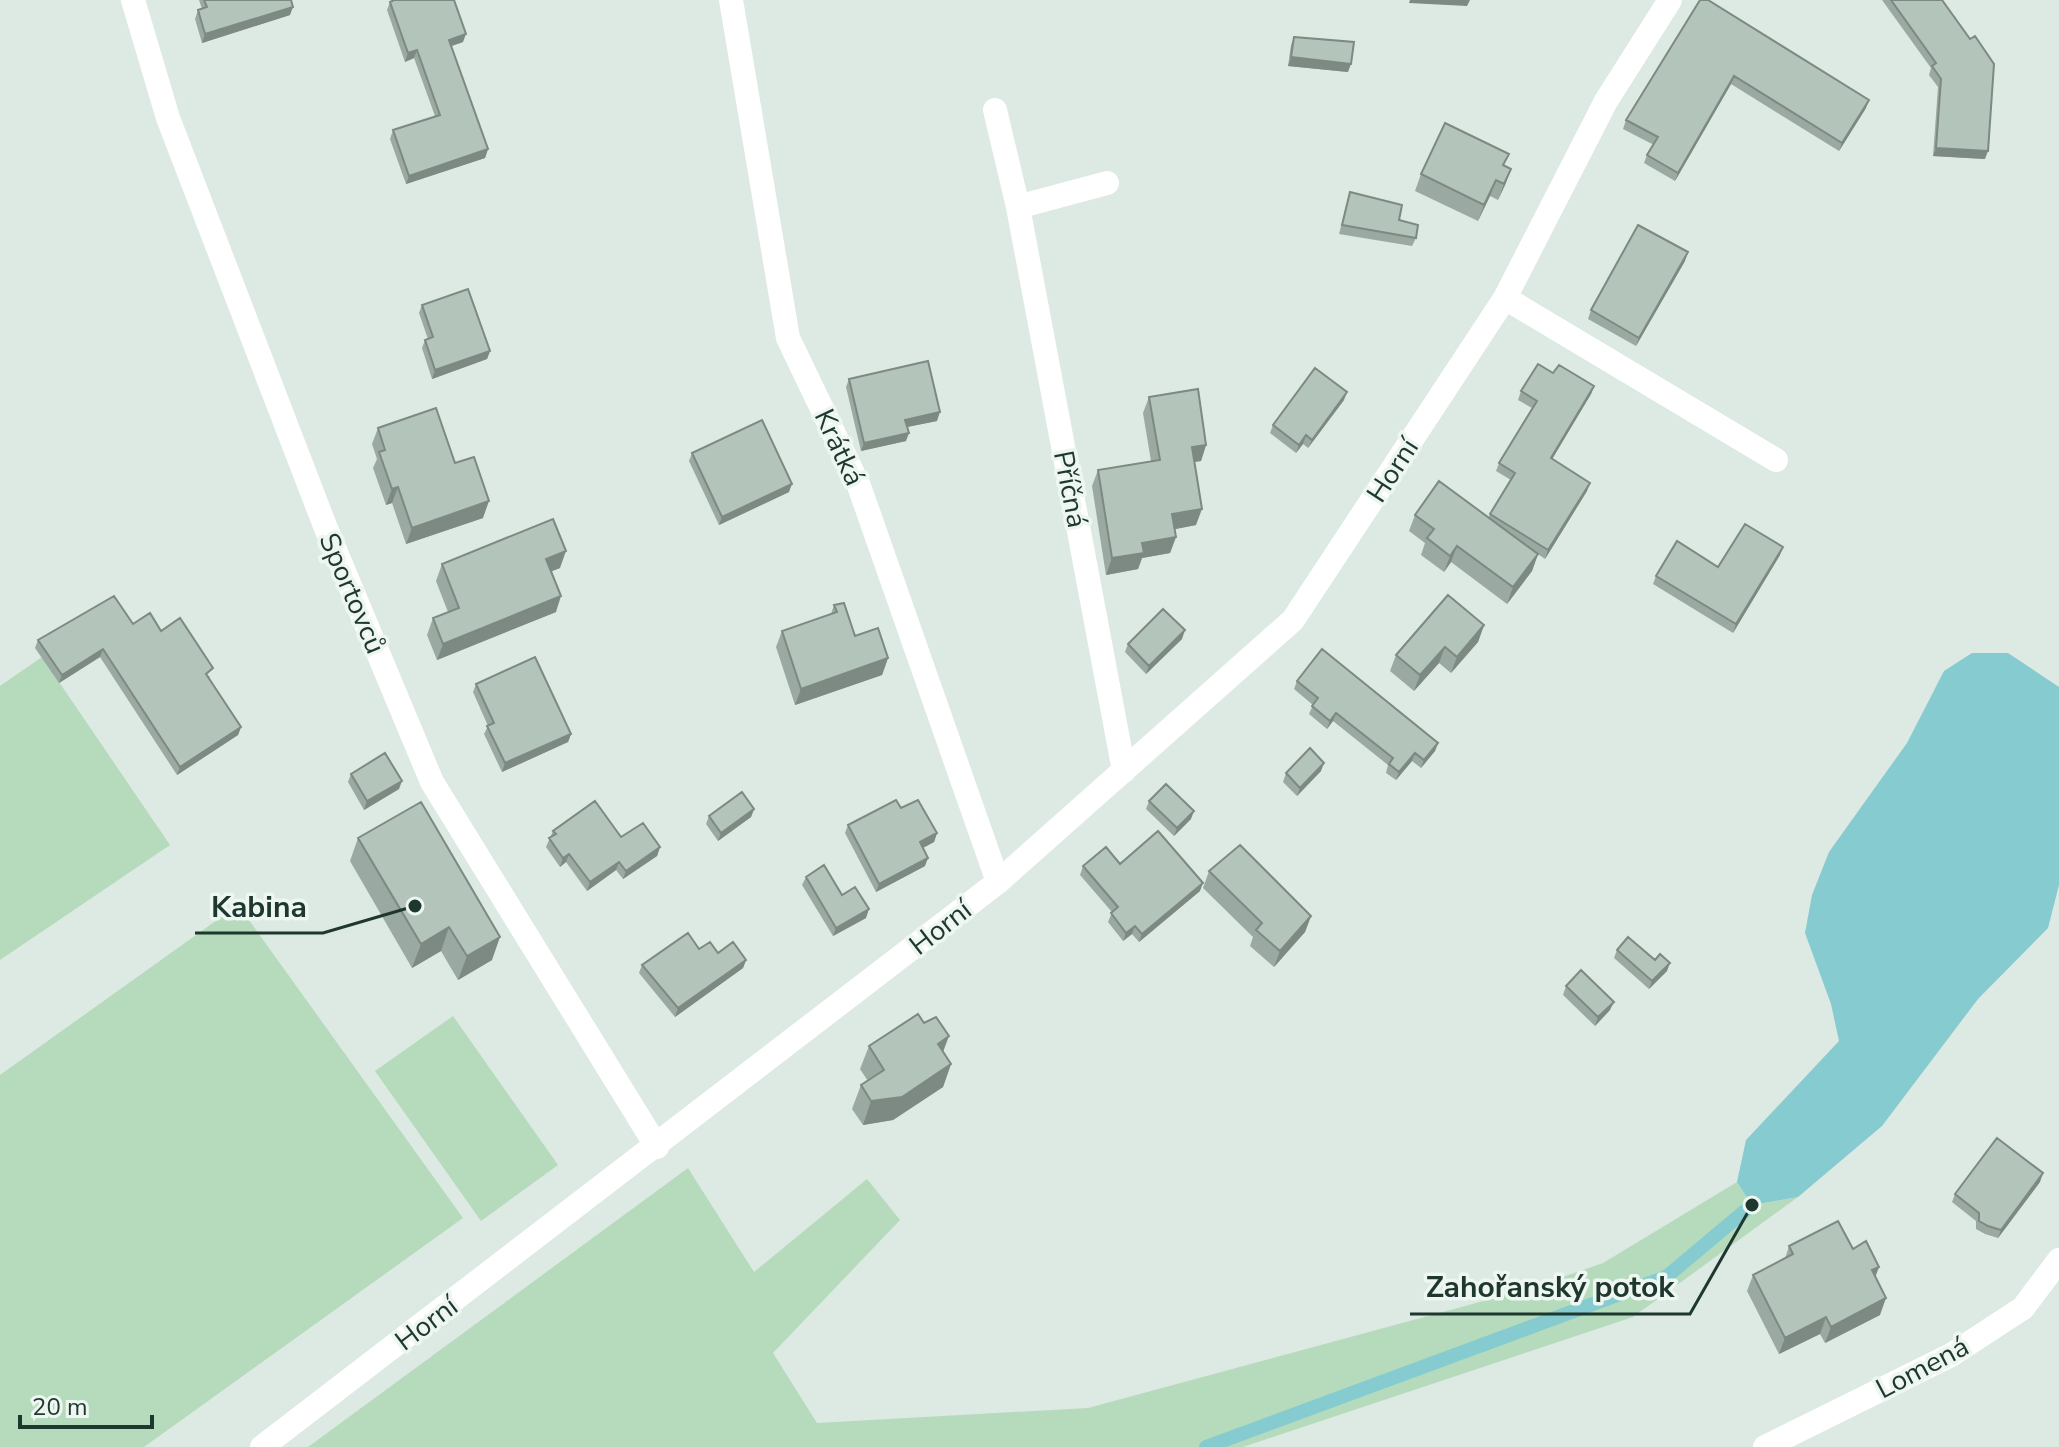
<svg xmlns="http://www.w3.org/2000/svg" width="2059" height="1447" viewBox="0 0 2059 1447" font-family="'Nunito Sans',sans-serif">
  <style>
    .green { fill: #b6dbbc }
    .water { fill: #85cbcf }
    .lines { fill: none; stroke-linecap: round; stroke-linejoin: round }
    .stream { stroke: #85cbcf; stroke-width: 14 }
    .minor { stroke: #fff; stroke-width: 24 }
    .wall { fill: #9aa9a1 }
    .shaded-wall { fill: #7d8983 }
    .building { fill: #b3c4bb; stroke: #7d8983; stroke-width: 2 }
    .labels { text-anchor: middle; stroke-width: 7; stroke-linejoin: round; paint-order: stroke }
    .street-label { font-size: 28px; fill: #1f382f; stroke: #eef6f1 }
    .leader { fill: none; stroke: #1f382f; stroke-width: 3 }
    .callout-dot { fill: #1f382f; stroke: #eef6f1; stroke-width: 3 }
    .callout-label { font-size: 30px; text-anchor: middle; font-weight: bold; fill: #1f382f; stroke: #eef6f1; stroke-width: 7; stroke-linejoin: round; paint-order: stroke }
  </style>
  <rect width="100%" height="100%" fill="#dde9e3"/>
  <!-- green -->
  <path class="green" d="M42 657 170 845 0 960V686Z
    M238 905 463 1218 144 1447H0V1075Z
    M453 1016 558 1165 481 1221 375 1071Z
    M688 1168 754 1272 867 1179 900 1220 773 1353 817 1423 1088 1408 1528 1289 1603 1263 1737 1182 1753 1205 1798 1197 1633 1317 1243 1447H308Z"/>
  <!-- water -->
  <path class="water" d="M1972 653H2008L2059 687V885L2048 928 1978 999 1882 1126 1798 1197 1752 1205 1737 1182 1746 1140 1839 1041 1831 1004 1805 933 1812 895 1829 852 1907 743 1944 671Z"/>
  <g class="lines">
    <!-- stream -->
    <path class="stream" d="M1206 1447 1666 1277 1752 1205 1760 1191"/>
    <!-- minor -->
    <path class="minor" d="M133 0 168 118 325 526 432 782 657 1147
      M731 0 788 338 859 486 998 882
      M995 110 1018 207 1124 771
      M1018 207 1107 183
      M1505 298 1776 460
      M262 1447 998 882 1293 620 1505 298 1606 101 1670 0
      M1765 1447 1951 1355 2023 1308 2059 1260"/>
  </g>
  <!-- wall -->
  <path class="wall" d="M199 0H291L290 15 202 43 195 19 198 10 202 9Z
    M1700 0 1866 108 1839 151 1731 84 1675 181 1644 163 1647 155 1654 145 1623 129 1626 120Z
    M1882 0H1942L1985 159 1933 156 1938 87 1929 75 1931 68Z
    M390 2 463 42 451 46 488 149 485 158 406 184 390 139 393 130 435 116 414 58 405 62 387 10Z
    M1294 37 1348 72 1288 66 1291 45Z
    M1504 166 1511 169 1505 185 1498 200 1490 196 1478 221 1415 191 1421 174Z
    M1350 192 1399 220 1416 238 1412 246 1339 234Z
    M1685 261 1636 346 1588 319 1591 310Z
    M422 305 490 351 487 359 432 379 422 348 425 340 428 339 419 313Z
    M1553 373 1594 386 1591 394 1552 459 1587 491 1545 559 1535 552 1538 554 1532 571 1507 604 1451 562 1444 572 1421 555 1425 543 1409 531 1415 515 1488 518 1511 480 1496 471 1499 463 1532 408 1518 400 1521 391Z
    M849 379 937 421 907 427 906 441 861 451 846 387Z
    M1149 397 1206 445 1201 461 1195 462 1196 525 1174 529 1176 537 1170 553 1142 558 1138 569 1106 575 1092 486 1098 470 1151 461 1143 413Z
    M1344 400 1308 448 1303 444 1296 453 1270 433 1273 425Z
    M378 428 455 463 483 518 406 544 392 503 386 505 373 468 377 459 372 444Z
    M692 453 789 492 719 525 689 461Z
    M1780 555 1733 633 1653 584 1656 576 1718 567Z
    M442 564 560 568 551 571 556 612 437 660 427 635 433 618 448 612 436 581Z
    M834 605 855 636 888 658 882 675 795 705 776 647 782 631 831 614Z
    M133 624 161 631 210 677 209 678 241 727 238 735 177 775 100 657 59 683 35 648 38 640Z
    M1484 625 1478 642 1451 673 1439 663 1414 691 1390 671 1396 655Z
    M1182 639 1146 674 1125 652 1128 644Z
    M1297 681 1438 743 1435 751 1421 768 1412 761 1396 780 1386 773 1388 765 1333 721 1327 729 1309 714 1313 705 1294 689Z
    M476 684 571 734 568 742 502 772 484 734 488 726 473 692Z
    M1321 771 1297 796 1283 782 1286 773Z
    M351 774 399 789 364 810 348 782Z
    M1149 801 1191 819 1174 836 1146 809Z
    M901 808 937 833 934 842 923 848 925 866 876 892 845 833 848 825Z
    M754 809 751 817 718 841 706 824 709 816Z
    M553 831 621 837 660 847 657 856 623 879 616 870 587 891 566 862 560 867 546 847Z
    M358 838 492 960 458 980 441 951 412 968 350 861Z
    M1120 864 1200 891 1139 942 1132 934 1123 941 1108 922 1112 912 1080 875 1083 866Z
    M1209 871 1311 916 1305 932 1274 967 1250 946 1253 937 1203 888Z
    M806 877 842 895 866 918 833 936 802 885Z
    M699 949 746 960 743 968 675 1017 639 973 642 965Z
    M1617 950 1667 971 1649 989 1614 958Z
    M1566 986 1610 1010 1595 1026 1563 995Z
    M869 1046 943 1052 951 1064 943 1087 893 1120 863 1125 852 1109 861 1085 868 1081 860 1069Z
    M2040 1182 1998 1238 1985 1234 1976 1229V1221L1952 1202 1955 1194Z
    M1789 1246 1853 1249 1875 1277 1880 1315 1825 1343 1820 1334 1779 1354 1747 1291 1753 1275 1785 1259Z"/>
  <!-- shaded-wall -->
  <path class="shaded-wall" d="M1410 0H1470L1467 6 1409 3Z
    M293 7 290 15 202 43 205 34Z
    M466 34 463 42 446 48 449 40Z
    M417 50 414 58 405 62 408 53Z
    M1291 57 1351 64 1348 72 1288 66Z
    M1734 76 1731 84 1675 181 1678 173Z
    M1869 100 1866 108 1839 151 1842 143Z
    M1936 148 1988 151 1985 159 1933 156Z
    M488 149 485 158 406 184 409 176Z
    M1511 169 1505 185 1498 200 1504 184Z
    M1496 180 1490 196 1478 221 1484 205Z
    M1688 252 1685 261 1636 346 1639 338Z
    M490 351 487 359 432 379 435 370Z
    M1594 386 1591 394 1548 466 1551 458Z
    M1347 392 1344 400 1308 448 1312 440Z
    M940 412 937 421 902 428 905 420Z
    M909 433 906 441 861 451 864 443Z
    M1306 435 1303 444 1296 453 1299 445Z
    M1206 445 1201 461 1186 463 1192 447Z
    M1590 483 1587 491 1545 559 1548 550Z
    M792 484 789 492 719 525 722 517Z
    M398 487 392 503 386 505 392 489Z
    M489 501 483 518 406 544 412 528Z
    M1202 509 1196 525 1166 531 1172 514Z
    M1176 537 1170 553 1142 558 1138 569 1106 575 1112 558 1142 543Z
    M1457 546 1451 562 1444 572 1450 556Z
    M1783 547 1780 555 1733 633 1736 624Z
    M566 551 560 568 540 576 546 559Z
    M1538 554 1532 571 1507 604 1513 587Z
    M561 596 556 612 437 660 443 644Z
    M1484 625 1478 642 1451 673 1457 657Z
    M1185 630 1182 639 1146 674 1149 666Z
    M1445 647 1439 663 1414 691 1420 675Z
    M103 649 100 657 59 683 62 675Z
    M888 658 882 675 795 705 801 689Z
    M1336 713 1333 721 1327 729 1330 721Z
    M241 727 238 735 177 775 180 767Z
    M571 734 568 742 502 772 505 763Z
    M1438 743 1435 751 1421 768 1424 760Z
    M1415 753 1412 761 1396 780 1399 772Z
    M1324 763 1321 771 1297 796 1300 788Z
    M402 781 399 789 364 810 367 801Z
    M754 809 751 817 718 841 721 833Z
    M1194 811 1191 819 1174 836 1177 828Z
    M937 833 934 842 917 851 920 842Z
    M660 847 657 856 623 879 626 871Z
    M569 854 566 862 560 867 563 858Z
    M928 858 925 866 876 892 879 884Z
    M619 862 616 870 587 891 590 882Z
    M1203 883 1200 891 1139 942 1142 934Z
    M869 909 866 918 833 936 836 928Z
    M1311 916 1305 932 1274 967 1280 951Z
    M1135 926 1132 934 1123 941 1126 933Z
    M449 927 441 951 412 968 421 944Z
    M500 937 492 960 458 980 467 956Z
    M746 960 743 968 675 1017 678 1008Z
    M1670 963 1667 971 1649 989 1652 981Z
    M1614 1002 1610 1010 1595 1026 1598 1017Z
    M949 1036 940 1060 938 1044Z
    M951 1064 943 1087 893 1120 863 1125 871 1101Z
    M2043 1173 2040 1182 1998 1238 2001 1230Z
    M1879 1267 1873 1283 1872 1270Z
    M1886 1298 1880 1315 1825 1343 1831 1327Z
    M1826 1317 1820 1334 1779 1354 1785 1338Z"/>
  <!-- building -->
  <path class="building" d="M204 0H291L293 7 205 34 198 10 207 7Z
    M394 0H454L466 34 449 40 488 149 409 176 393 130 440 115 417 50 408 53 390 2Z
    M1700 0H1708L1869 100 1842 143 1734 76 1678 173 1647 155 1658 137 1626 120Z
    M1891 0H1942L1970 39 1975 36 1994 64 1988 151 1936 148 1941 79 1932 66 1936 63Z
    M1294 37 1354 42 1351 64 1291 57Z
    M1445 123 1509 154 1503 165 1511 169 1504 184 1496 180 1484 205 1421 174Z
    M1350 192 1402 205 1399 220 1418 225 1416 238 1342 225Z
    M1638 225 1688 252 1639 338 1591 310Z
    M468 289 490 351 435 370 425 340 433 337 422 305Z
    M928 361 940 412 905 420 909 433 864 443 849 379Z
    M1538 364 1553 373 1559 365 1594 386 1551 458 1590 483 1548 550 1490 514 1515 473 1499 463 1537 401 1521 391Z
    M1315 368 1347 392 1312 440 1306 435 1299 445 1273 425Z
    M1198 389 1206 445 1192 447 1202 509 1172 514 1176 537 1142 543 1144 553 1112 558 1098 470 1160 460 1149 397Z
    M436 408 455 463 474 457 489 501 412 528 398 487 392 489 379 452 385 450 378 428Z
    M762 420 792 484 722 517 692 453Z
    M1439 481 1538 554 1513 587 1457 546 1450 556 1427 538 1434 529 1415 515Z
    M553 519 566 551 546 559 561 596 443 644 433 618 459 608 442 564Z
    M1745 524 1783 547 1736 624 1656 576 1677 541 1718 567Z
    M1448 595 1484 625 1457 657 1445 647 1420 675 1396 655Z
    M114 596 133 624 150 613 161 631 180 618 213 668 206 674 241 727 180 767 103 649 62 675 38 640Z
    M844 603 855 636 878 628 888 658 801 689 782 631 837 612 834 605Z
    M1163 609 1185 630 1149 666 1128 644Z
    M1322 649 1438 743 1424 760 1415 753 1399 772 1389 764 1393 758 1336 713 1330 721 1312 706 1318 698 1297 681Z
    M535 657 571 734 505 763 487 726 494 723 476 684Z
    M1310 748 1324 763 1300 788 1286 773Z
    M385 753 402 781 367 801 351 774Z
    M1166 784 1194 811 1177 828 1149 801Z
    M742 792 754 809 721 833 709 816Z
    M896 800 901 808 918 800 937 833 920 842 928 858 879 884 848 825Z
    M595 801 621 837 643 823 660 847 626 871 619 862 590 882 569 854 563 858 549 838 556 834 553 831Z
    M421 802 500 937 467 956 449 927 421 944 358 838Z
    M1158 831 1203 883 1142 934 1135 926 1126 933 1111 913 1118 907 1083 866 1106 847 1120 864Z
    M1240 845 1311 916 1280 951 1256 930 1262 923 1209 871Z
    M824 865 842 895 855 887 869 909 836 928 806 877Z
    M688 933 699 949 710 942 718 953 733 942 746 960 678 1008 642 965Z
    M1628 937 1655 960 1660 954 1670 963 1652 981 1617 950Z
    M1581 970 1614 1002 1598 1017 1566 986Z
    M918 1014 924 1023 936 1017 949 1036 938 1044 951 1064 902 1097 871 1101 861 1085 884 1070 869 1046Z
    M1997 1138 2043 1173 2001 1230 1988 1226 1979 1221V1213L1955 1194Z
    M1838 1221 1853 1249 1866 1241 1879 1267 1872 1270 1886 1298 1831 1327 1826 1317 1785 1338 1753 1275 1793 1254 1789 1246Z"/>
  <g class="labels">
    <!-- street labels -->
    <g class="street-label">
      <text transform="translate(840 447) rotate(65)" y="10">Krátká</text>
      <text transform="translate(1392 470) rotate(-57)" y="10">Horní</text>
      <text transform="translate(1071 489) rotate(79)" y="10">Příčná</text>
      <text transform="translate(353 593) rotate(67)" y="10">Sportovců</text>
      <text transform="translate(940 927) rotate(-38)" y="10">Horní</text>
      <text transform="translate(426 1323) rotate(-37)" y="10">Horní</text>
      <text transform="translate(1922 1367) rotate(-28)" y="10">Lomená</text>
    </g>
  </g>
  <!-- callouts -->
  <path class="leader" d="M415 906L323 933H195M1752 1205L1690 1314H1410"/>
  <g class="callout-dot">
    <circle cx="415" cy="906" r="8"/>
    <circle cx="1752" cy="1205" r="8"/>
  </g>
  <g class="callout-label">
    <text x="259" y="917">Kabina</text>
    <text x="1550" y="1297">Zahořanský potok</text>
  </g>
  <!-- scale -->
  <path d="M20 1415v12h132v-12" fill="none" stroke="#1f382f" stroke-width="4"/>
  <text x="32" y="1415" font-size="24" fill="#1f382f" stroke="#eef6f1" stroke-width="6" paint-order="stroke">20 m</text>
</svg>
